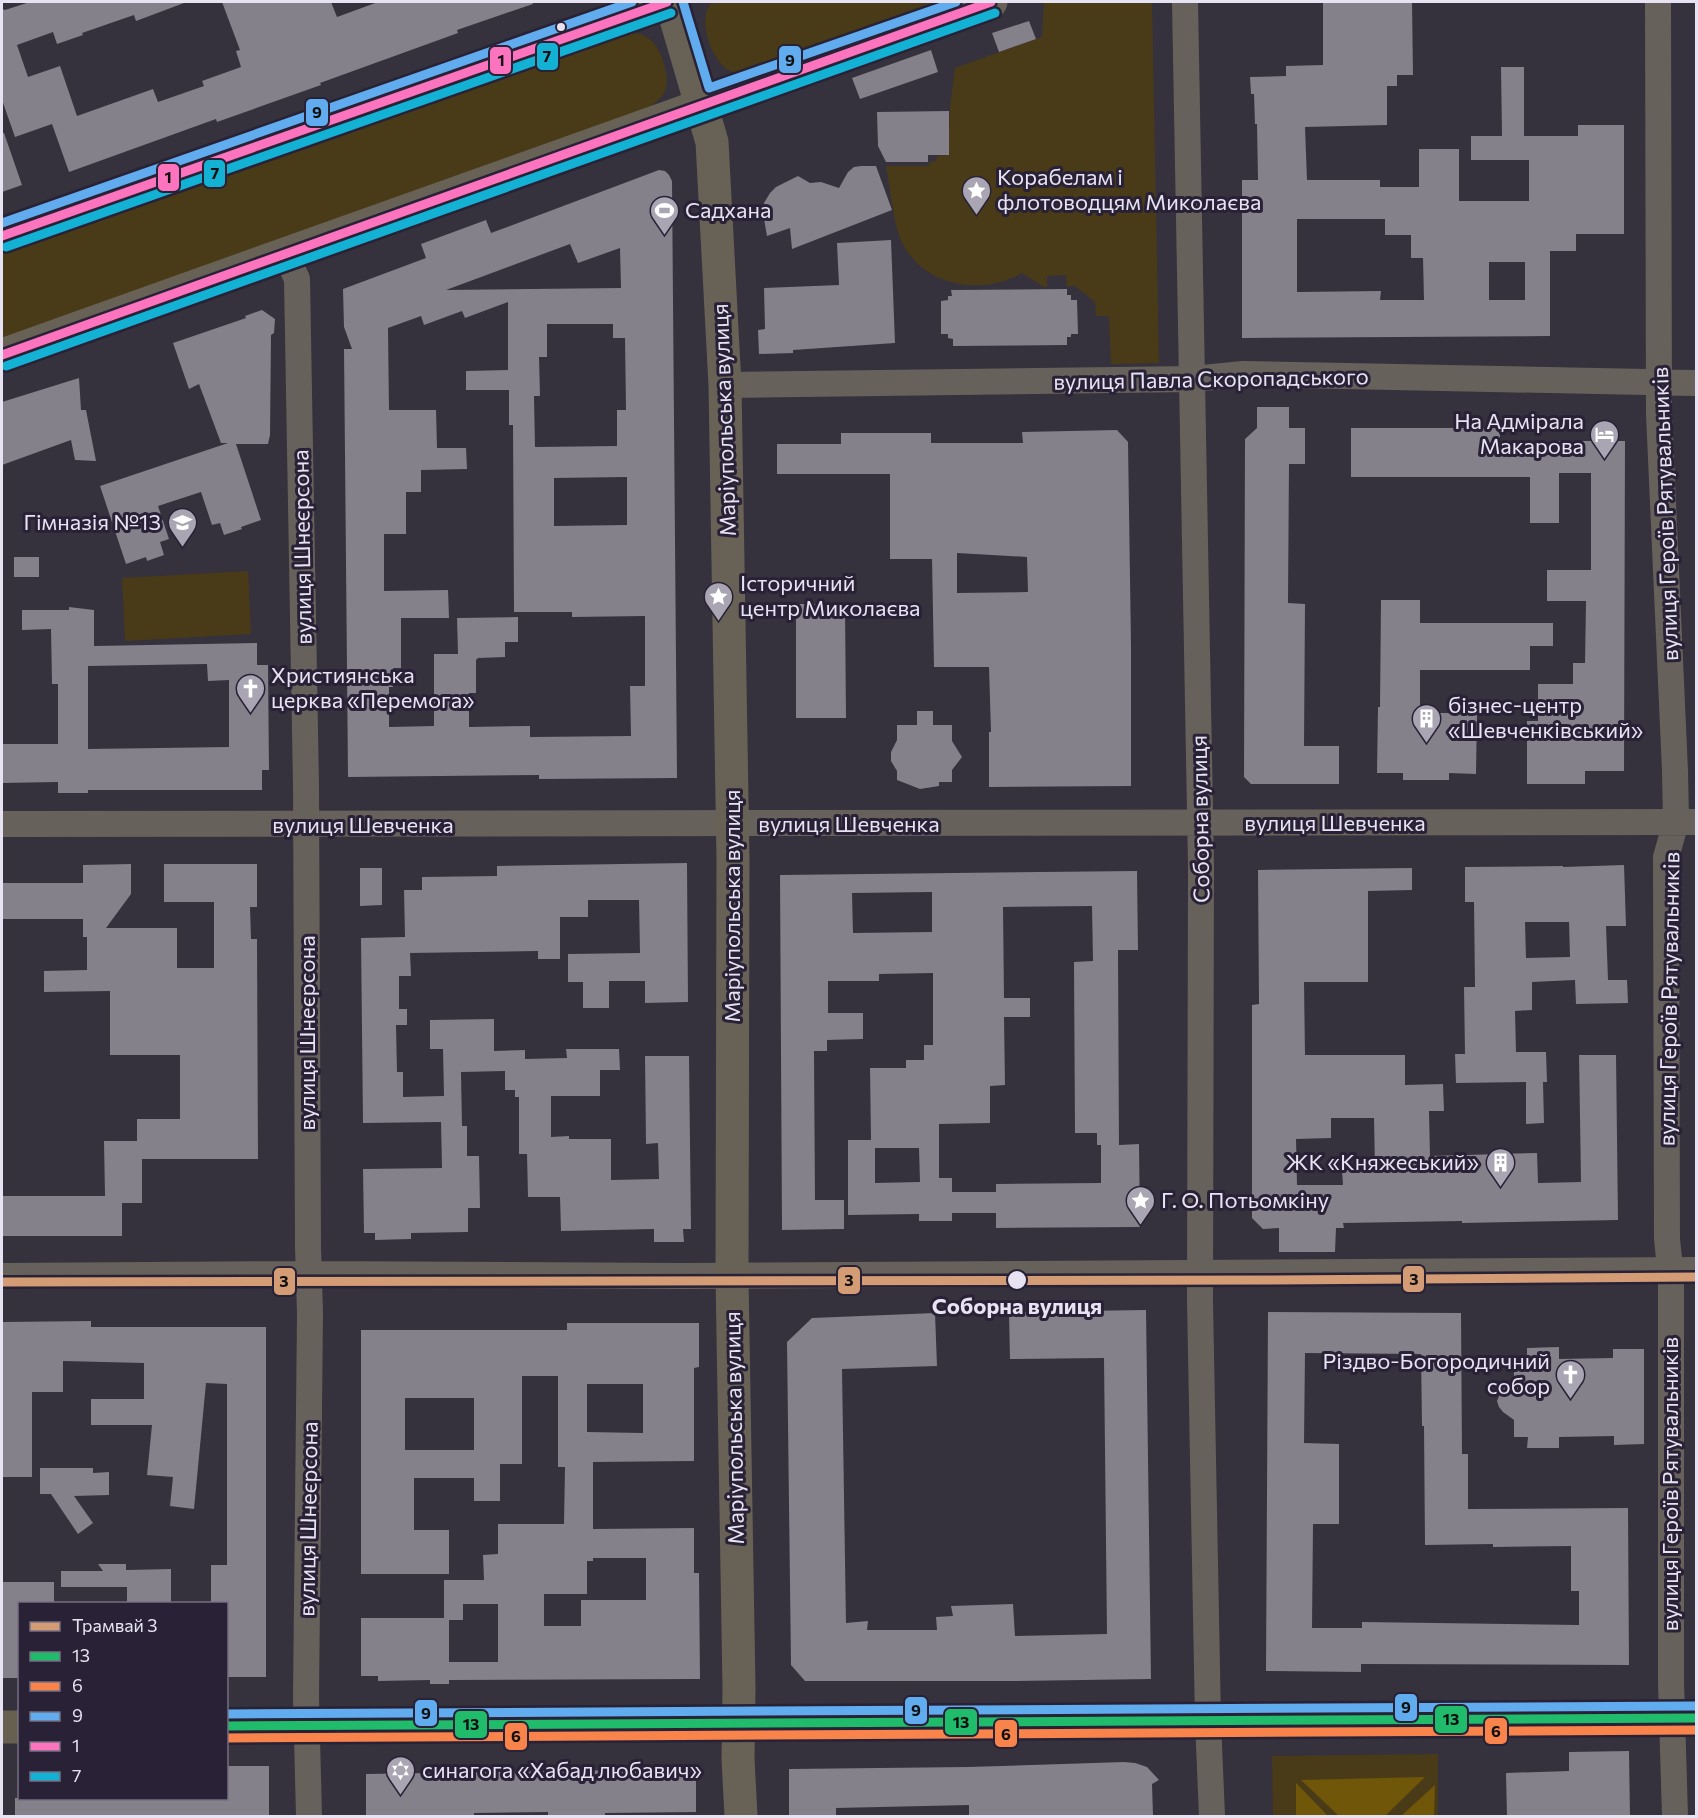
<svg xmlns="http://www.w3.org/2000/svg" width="1698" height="1818" viewBox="0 0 1698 1818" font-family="Commissioner,sans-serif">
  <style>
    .green { fill: #4a3b18 }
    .forest { fill: #705608 }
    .building { fill: #84818b; fill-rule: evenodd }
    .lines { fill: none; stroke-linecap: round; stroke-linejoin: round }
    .street { stroke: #67615b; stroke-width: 26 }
    .secondary { stroke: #686256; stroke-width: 33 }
    .primary { stroke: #676051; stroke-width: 33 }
    .bus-1-casing { stroke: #292237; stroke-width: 14 }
    .bus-2-casing { stroke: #292237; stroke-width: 14 }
    .bus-3-casing { stroke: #292237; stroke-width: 14 }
    .bus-4-casing { stroke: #292237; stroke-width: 14 }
    .bus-5-casing { stroke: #292237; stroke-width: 14 }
    .bus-1 { stroke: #20bc6c; stroke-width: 9 }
    .bus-2 { stroke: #f8844c; stroke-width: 9 }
    .bus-3 { stroke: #60acee; stroke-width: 9 }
    .bus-4 { stroke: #fc73be; stroke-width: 9 }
    .bus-5 { stroke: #13b2d5; stroke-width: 9 }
    .tram-1-casing { stroke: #292237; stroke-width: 14 }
    .tram-1 { stroke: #d39c74; stroke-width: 9 }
    .bus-dot { fill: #e7e3f2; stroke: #292237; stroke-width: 2 }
    .labels { text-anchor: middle; stroke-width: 6; stroke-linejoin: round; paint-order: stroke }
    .poi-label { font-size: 22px; fill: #e7e3f2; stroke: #292237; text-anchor: start }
    .street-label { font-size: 22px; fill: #e7e3f2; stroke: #292237 }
    .stop-label { font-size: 22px; font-weight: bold; fill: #e7e3f2; stroke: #292237 }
    .line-badge { stroke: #292237; stroke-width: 2 }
    .pale-badge-label { font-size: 16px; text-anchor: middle; font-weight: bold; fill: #111 }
  </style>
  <rect width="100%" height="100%" fill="#35313d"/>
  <!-- green -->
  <path class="green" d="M712 2H941L942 3 751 71C745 72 738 74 733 72 714 66 700 28 707 10 708 7 710 5 712 2Z
    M1044 2H1152L1159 363 1111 364 1109 316H1096L1095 302 1075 286H1067L1066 275 1047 276V287H1044L1022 273C980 297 920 286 900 238 893 220 890 186 886 166H929V162L936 161 937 156 948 155 950 108 955 68 1042 37Z
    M628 32C651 33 660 47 665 68 667 76 668 83 665 91 662 98 655 103 649 108L2 340V252Z
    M248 571 251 634 125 641 122 578Z
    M1438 1754V1816H1273L1272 1756Z"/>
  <!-- forest -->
  <path class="forest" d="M1425 1777 1385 1816H1339L1301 1780Z
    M1296 1783 1328 1816H1296Z
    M1435 1785 1434 1816H1401Z"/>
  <!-- building -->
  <path class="building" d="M30 2H184V3L136 21 134 15 82 33 83 35 57 44 53 32 17 45 28 77 60 66 77 116 153 89 158 102 204 86 202 81 241 67 236 51 240 50 222 2H331L337 17 378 2H532L533 4 457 30 458 33 320 83 321 85 217 122 216 119 69 172 52 124 15 137 2 100V9L5 10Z
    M1323 2H1412L1413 75H1397V86H1387V125L1305 127 1307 180H1380V187H1419V149H1459V201H1529V160H1471V136H1502L1501 67H1524V136H1578V125H1624V234H1576V251H1550V336L1242 338V180H1258L1257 124H1255L1254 94H1251L1250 77 1286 76V66L1323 65ZM1297 219H1385V235H1411V258H1423L1424 300H1380L1381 291 1297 292ZM1489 262H1525V300H1489Z
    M1029 21 1036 39 999 52 992 33Z
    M931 50 938 72 860 99 852 78Z
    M949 111V155H928V162H886L878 146 877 112Z
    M2 133H4L22 185 2 192Z
    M861 166H876L892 210 792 249 790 228 767 236 764 219V203L770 193 776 187 798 176 810 183 821 182 839 188 848 172 854 167Z
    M659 170 665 171 669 175 672 181 677 778 539 779V775L348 777 344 349H352L344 327 343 289 426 258 421 244 486 220 491 233ZM570 244 578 263 620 248 621 288 446 290ZM508 302V370L466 371V390H509V425H513L514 612H572V617L645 616V686H630L631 736 530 737V726L469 727V693H476V660L478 658 505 657V642H518V617L457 618 458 654H434V726L389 727V687H393V668H401V618H449L448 590 384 591V534H406V492H421V470L467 469 466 448H437L436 410H389L388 328 421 316 424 325 462 311 465 318ZM547 324H613V338H625L626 410H617V446L535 447 534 396H540L539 357H547ZM627 477V525L554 526V478Z
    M891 240 895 343 793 350V353L759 354 758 330 765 329 764 288 839 285 837 243Z
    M1067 289V295H1071V300H1077L1078 334H1071V337H1067V345L953 346V339L948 338V334H941V301L948 300V296H952L951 290Z
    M262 310 275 319 274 333 271 335 270 435 268 444H236L261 520 241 527 242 529 224 535 220 523 212 525 201 492 158 506 169 539 160 542 164 555 147 561 146 557 126 564 100 486 228 443H221L199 384 189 389 173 343 246 318 245 316Z
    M79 378 81 410H86L96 461 75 460 71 440 2 465V402Z
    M1257 407H1289V428H1305V464H1289L1288 603 1305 604 1304 746H1339V784H1251L1244 777 1245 439 1257 428Z
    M1351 428H1500V454L1557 455V441H1625L1624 771H1585V784H1527V721H1538V684H1573V663H1585L1586 601H1547V570H1591V473H1559V523H1530V477H1351Z
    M1117 430 1128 442 1131 645V786L989 787V732H991L989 667H934L932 559H890V474H777V444H841V433H931V443H1023L1022 432ZM957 553 1027 557 1028 592 957 593Z
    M14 557H39V577H14Z
    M1381 600H1420V623H1553V646H1530V670H1420V713H1477L1476 774 1449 773V780H1403V773H1377L1378 707H1380Z
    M796 604H845L846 718H796Z
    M69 607 94 610V646L257 643V665H268L269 770H262V790H88V793H58V782L2 783V744H58V684H52L51 629 22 630V610H69ZM207 664 208 681 229 680V747L88 749V666Z
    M917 711H933V725H952V741L962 757 952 770V782H939V786L920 789 897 780V771L891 761V752L897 740V725H917Z
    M687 863 688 1002 645 1003V981H609V1008H583V982H568V954L640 953 639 900H588V917H560V959H538V951L410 953 411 976H399V1009H407V1025H396L397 1072H403V1097L444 1096 443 1049H430V1020L494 1019V1051L525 1050V1059L567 1058 566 1049H619L620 1070H600V1096H551V1137L569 1136V1139H611V1180L659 1179 658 1143 646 1144 645 1056H689L691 1229H683L684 1242H654V1229L561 1231 560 1197H528L527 1154H519V1097H515V1090H505V1071L461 1072 462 1126H467V1156H479L480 1208H468V1232L411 1233V1239L375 1240V1233H364L363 1169 442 1168 441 1122 363 1123 361 938 405 937 404 890H422V877L497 876V866Z
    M131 864V894L106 928H177V968H214V902H164V864H257V907H250L251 939H257L258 1159H142V1203H122V1236H2V1196H105L104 1141H137V1119H180V1055H110V991L44 992V971L87 970V937H83V919H2V883H83V865Z
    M1624 865 1626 926H1606L1608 980H1627L1628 1003 1576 1004 1575 980 1532 982V1010L1515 1011 1516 1052H1546L1547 1082H1543L1544 1123 1526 1124V1082L1456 1083 1455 1054H1465L1464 987H1475L1474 902H1465V867L1563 866V867ZM1525 922H1569L1570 957 1526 958Z
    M360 868H382V905L360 906Z
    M1412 868V890L1368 891V982H1304L1305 1055H1405V1085L1443 1084 1444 1111H1429L1430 1156 1537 1153 1538 1183 1581 1182 1579 1055H1616L1618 1220 1462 1223V1221L1343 1223 1344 1228H1336L1335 1252H1279V1228L1263 1229 1252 1218V1005L1259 1004 1258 870ZM1331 1118H1374L1375 1170H1342L1343 1185H1297L1296 1139 1331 1138Z
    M1137 871 1138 950H1118L1119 1145 1139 1144 1140 1227 996 1228V1213H952V1221H919V1214L848 1215V1140H871L870 1068H906V1060H924V1045H933V973L879 974V981H828V1013H863V1039L827 1040V1051H814L815 1200H844V1229L782 1230 780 875ZM932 892V932L853 933 852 893ZM1092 906 1093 961 1074 962 1075 1133H1097V1145H1101V1183L996 1184V1192H952V1178H939V1124L990 1123V1086L1005 1085 1004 1017H1030V998H1004L1003 907ZM875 1148H919L920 1182 875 1183Z
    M1146 1310 1151 1679 1016 1681H805L791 1665 787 1342 812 1318 935 1313 937 1366 842 1369 846 1623 868 1621 867 1630H937L936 1617 953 1616 951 1606 1013 1604 1015 1636 1107 1634 1104 1358 1010 1359 1009 1312Z
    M1268 1312 1461 1313 1462 1454H1468V1509L1628 1508 1629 1665 1361 1664V1672L1266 1671ZM1305 1353 1421 1354 1422 1426H1424L1425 1545 1493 1544V1547L1571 1546V1591H1579V1625L1362 1622V1628H1312L1313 1524H1339V1444L1304 1443Z
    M91 1321V1327H266V1677H226V1604H211V1565H227V1384L206 1383 194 1509 170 1506 173 1477 147 1475 152 1425H91V1399H144V1363L63 1361V1392H32V1477H2V1322Z
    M567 1323H699V1367L694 1368V1461L593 1462V1529L694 1528V1573H699L700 1679 449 1680V1684H430V1680L378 1681V1676H361V1618H444V1580H484L483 1555 498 1554V1524H564L565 1467H558V1376H522V1464H500V1501H474V1478H414V1530H449V1574H361V1330H567ZM587 1384H643V1433L587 1432ZM405 1398H474V1450H405ZM593 1558H646V1600H581V1626H544V1594H587V1561H593ZM463 1604H498V1662H449V1620H463Z
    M1559 1347V1359L1613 1358V1349H1644V1444L1614 1445V1436L1559 1437V1448H1527L1528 1437H1514V1420L1503 1412 1499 1407 1497 1401 1502 1389 1514 1381V1359H1527V1348Z
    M40 1468H93V1473L109 1472V1495L74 1496 93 1523 78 1534 51 1494H40Z
    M98 1564H126V1570L171 1569V1604H127V1587H61V1571H103Z
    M2 1582H54V1604H20V1678H2Z
    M1629 1751 1630 1816H1507L1506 1773 1569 1771V1752Z
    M1124 1762 1135 1763 1147 1767 1159 1780 1152 1784 1153 1816H969V1805L836 1808V1816H789V1769L968 1767Z
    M226 1766H269V1816H15V1798H226Z
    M696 1769V1812L605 1813V1816H548V1812L474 1813V1816H366V1774Z"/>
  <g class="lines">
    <!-- street -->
    <path class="street" d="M1185 2 1201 866 1200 1301 1208 1721 1212 1816
      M1658 2 1659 414 1675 771 1676 822 1666 857 1667 1239 1671 1277V1682L1675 1816
      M285 253 297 279 306 786 308 1246 310 1314 306 1697 309 1816
      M725 385 1193 379 1243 374 1696 383
      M2 824 1696 822
      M2 1276 310 1274 684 1276 1696 1270"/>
    <!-- secondary -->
    <path class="secondary" d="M671 2 712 142 725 385 733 859 732 1276 739 1688 738 1759 741 1816
      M2 236 667 2
      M2 355 991 2"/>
    <!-- primary -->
    <path class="primary" d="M226 1726 1696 1718
      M2 1727H20"/>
    <defs>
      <path id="bus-1" d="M226 1726 1696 1718"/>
      <path id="bus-2" d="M226 1738 1696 1730"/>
      <path id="bus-3" d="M683 2 709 88 956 2
        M2 223 632 2
        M226 1714 1696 1706"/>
      <path id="bus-4" d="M2 236 667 2
        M2 355 991 2"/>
      <path id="bus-5" d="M6 247 671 13
        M6 366 995 13"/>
    </defs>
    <!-- bus-1 casing -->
    <use href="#bus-1" class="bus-1-casing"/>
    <!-- bus-2 casing -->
    <use href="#bus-2" class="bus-2-casing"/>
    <!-- bus-3 casing -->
    <use href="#bus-3" class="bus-3-casing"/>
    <!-- bus-4 casing -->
    <use href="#bus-4" class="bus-4-casing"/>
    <!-- bus-5 casing -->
    <use href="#bus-5" class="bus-5-casing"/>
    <!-- bus-1 -->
    <use href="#bus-1" class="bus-1"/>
    <!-- bus-2 -->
    <use href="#bus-2" class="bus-2"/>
    <!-- bus-3 -->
    <use href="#bus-3" class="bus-3"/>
    <!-- bus-4 -->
    <use href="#bus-4" class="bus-4"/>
    <!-- bus-5 -->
    <use href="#bus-5" class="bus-5"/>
    <defs>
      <path id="tram-1" d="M2 1282 1273 1280 1696 1277"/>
    </defs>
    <!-- tram-1 casing -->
    <use href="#tram-1" class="tram-1-casing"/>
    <!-- tram-1 -->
    <use href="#tram-1" class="tram-1"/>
  </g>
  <!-- icons -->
  <defs>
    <symbol id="sight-pin" viewBox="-11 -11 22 30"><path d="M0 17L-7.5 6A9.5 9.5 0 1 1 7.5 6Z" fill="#a9a5b3" stroke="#292237"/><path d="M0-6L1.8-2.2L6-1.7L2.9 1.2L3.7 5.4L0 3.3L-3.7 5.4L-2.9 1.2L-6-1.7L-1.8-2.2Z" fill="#fff"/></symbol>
    <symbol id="stadium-pin" viewBox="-11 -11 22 30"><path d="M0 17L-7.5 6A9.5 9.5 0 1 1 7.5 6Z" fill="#a9a5b3" stroke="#292237"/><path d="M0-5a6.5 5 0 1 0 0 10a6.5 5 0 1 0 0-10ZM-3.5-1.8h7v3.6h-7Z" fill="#fff"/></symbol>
    <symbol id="hotel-pin" viewBox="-11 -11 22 30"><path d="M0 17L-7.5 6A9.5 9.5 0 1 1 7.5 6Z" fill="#a9a5b3" stroke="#292237"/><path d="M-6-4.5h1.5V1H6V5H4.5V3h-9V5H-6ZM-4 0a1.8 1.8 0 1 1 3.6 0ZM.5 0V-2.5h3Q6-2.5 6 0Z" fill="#fff"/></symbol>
    <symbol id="school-pin" viewBox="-11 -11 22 30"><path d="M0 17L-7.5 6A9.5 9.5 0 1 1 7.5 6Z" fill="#a9a5b3" stroke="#292237"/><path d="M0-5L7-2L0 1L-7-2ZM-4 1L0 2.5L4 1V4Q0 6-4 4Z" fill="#fff"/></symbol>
    <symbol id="church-pin" viewBox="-11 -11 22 30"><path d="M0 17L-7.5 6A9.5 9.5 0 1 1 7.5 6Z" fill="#a9a5b3" stroke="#292237"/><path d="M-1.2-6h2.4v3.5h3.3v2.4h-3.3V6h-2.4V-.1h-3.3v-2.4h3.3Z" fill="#fff"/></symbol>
    <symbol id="building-pin" viewBox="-11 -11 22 30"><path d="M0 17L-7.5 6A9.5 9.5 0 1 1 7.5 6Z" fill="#a9a5b3" stroke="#292237"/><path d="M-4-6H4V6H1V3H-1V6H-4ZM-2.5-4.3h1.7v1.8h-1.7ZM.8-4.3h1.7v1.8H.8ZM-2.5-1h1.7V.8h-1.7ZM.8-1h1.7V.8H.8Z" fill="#fff"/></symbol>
    <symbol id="synagogue-pin" viewBox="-11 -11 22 30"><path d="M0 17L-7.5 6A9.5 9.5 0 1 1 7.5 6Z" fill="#a9a5b3" stroke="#292237"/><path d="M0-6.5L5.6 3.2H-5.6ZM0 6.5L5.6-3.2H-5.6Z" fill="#fff"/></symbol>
  </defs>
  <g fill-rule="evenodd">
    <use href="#sight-pin" x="960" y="174" width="33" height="45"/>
    <use href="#stadium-pin" x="648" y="194" width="33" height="45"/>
    <use href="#hotel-pin" x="1588" y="418" width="33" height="45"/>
    <use href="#school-pin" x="166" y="506" width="33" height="45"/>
    <use href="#sight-pin" x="702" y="580" width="33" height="45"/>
    <use href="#church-pin" x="234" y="672" width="33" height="45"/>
    <use href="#building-pin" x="1410" y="702" width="33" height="45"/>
    <use href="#building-pin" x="1484" y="1146" width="33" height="45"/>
    <use href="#sight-pin" x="1124" y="1184" width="33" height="45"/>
    <use href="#church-pin" x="1554" y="1358" width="33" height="45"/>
    <use href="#synagogue-pin" x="384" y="1754" width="33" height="45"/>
  </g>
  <!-- markers -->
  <g class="bus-dot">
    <circle cx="561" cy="27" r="5"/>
    <circle cx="1017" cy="1280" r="10"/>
  </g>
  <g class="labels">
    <!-- poi labels -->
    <g class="poi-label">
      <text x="997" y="185">Корабелам і<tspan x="997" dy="25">флотоводцям Миколаєва</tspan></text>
      <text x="685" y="218">Садхана</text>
      <text x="1584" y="429" text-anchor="end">На Адмірала<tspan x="1584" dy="25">Макарова</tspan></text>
      <text x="161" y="530" text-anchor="end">Гімназія №13</text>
      <text x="740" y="591">Історичний<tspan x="740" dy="25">центр Миколаєва</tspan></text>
      <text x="271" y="683">Християнська<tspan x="271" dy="25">церква «Перемога»</tspan></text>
      <text x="1448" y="713">бізнес-центр<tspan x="1448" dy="25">«Шевченківський»</tspan></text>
      <text x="1479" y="1170" text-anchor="end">ЖК «Княжеський»</text>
      <text x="1161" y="1208">Г. О. Потьомкіну</text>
      <text x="1550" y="1369" text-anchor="end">Різдво-Богородичний<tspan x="1550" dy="25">собор</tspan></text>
      <text x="422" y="1778">синагога «Хабад любавич»</text>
    </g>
    <!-- street labels -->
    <g class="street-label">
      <text transform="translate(1211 379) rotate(-1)" y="8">вулиця Павла Скоропадського</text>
      <text transform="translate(724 420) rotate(-92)" y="8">Маріупольська вулиця</text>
      <text transform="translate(1665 514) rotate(-92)" y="8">вулиця Героїв Рятувальників</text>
      <text transform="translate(302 547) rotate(-91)" y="8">вулиця Шнеєрсона</text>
      <text transform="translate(1200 819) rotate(-91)" y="8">Соборна вулиця</text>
      <text x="1335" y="831">вулиця Шевченка</text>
      <text x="849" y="832">вулиця Шевченка</text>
      <text x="363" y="833">вулиця Шевченка</text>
      <text transform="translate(732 906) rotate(-90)" y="8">Маріупольська вулиця</text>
      <text transform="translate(1669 999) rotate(-89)" y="8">вулиця Героїв Рятувальників</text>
      <text transform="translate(307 1033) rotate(-90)" y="8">вулиця Шнеєрсона</text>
      <text transform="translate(734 1428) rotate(-91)" y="8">Маріупольська вулиця</text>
      <text transform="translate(1670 1484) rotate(-90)" y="8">вулиця Героїв Рятувальників</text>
      <text transform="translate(308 1519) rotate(-89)" y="8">вулиця Шнеєрсона</text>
    </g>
    <!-- stop labels -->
    <g class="stop-label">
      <text x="1017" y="1314">Соборна вулиця</text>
    </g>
  </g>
  <g class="line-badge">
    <rect x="536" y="42" width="23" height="29" rx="6" fill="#13b2d5"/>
    <rect x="778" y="45" width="24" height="29" rx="6" fill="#60acee"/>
    <rect x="489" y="46" width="23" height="29" rx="6" fill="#fc73be"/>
    <rect x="305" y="98" width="24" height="29" rx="6" fill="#60acee"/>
    <rect x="203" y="159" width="23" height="29" rx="6" fill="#13b2d5"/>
    <rect x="157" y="163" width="23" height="29" rx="6" fill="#fc73be"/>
    <rect x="1402" y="1265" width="23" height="28" rx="6" fill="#d39c74"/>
    <rect x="837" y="1266" width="24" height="29" rx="6" fill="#d39c74"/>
    <rect x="273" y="1267" width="23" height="29" rx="6" fill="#d39c74"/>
    <rect x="1394" y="1693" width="24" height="29" rx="6" fill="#60acee"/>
    <rect x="904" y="1696" width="24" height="29" rx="6" fill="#60acee"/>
    <rect x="414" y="1699" width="24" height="28" rx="6" fill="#60acee"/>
    <rect x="1434" y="1705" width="34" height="29" rx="6" fill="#20bc6c"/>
    <rect x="944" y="1708" width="34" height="28" rx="6" fill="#20bc6c"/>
    <rect x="454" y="1710" width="34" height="29" rx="6" fill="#20bc6c"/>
    <rect x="1484" y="1717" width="24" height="28" rx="6" fill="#f8844c"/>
    <rect x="994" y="1719" width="24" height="29" rx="6" fill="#f8844c"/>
    <rect x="504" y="1722" width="24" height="29" rx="6" fill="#f8844c"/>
  </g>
  <g class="pale-badge-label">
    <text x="547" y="62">7</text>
    <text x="790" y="66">9</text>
    <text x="501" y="66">1</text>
    <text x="317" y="118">9</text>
    <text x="215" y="179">7</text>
    <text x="168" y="183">1</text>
    <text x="1414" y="1285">3</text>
    <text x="849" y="1286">3</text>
    <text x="284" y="1287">3</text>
    <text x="1406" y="1713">9</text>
    <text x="916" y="1716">9</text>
    <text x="426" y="1719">9</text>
    <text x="1451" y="1725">13</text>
    <text x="961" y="1728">13</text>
    <text x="471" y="1730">13</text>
    <text x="1496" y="1737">6</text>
    <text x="1006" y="1740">6</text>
    <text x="516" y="1742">6</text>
  </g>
  <!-- border -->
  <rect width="1698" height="1818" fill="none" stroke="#e7e3f2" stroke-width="6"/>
  <!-- legend -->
  <rect x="18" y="1602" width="210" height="198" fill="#292237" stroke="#756f82" stroke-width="1.5"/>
  <rect x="30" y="1622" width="30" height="9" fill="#d39c74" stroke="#756f82" stroke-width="1.5"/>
  <text x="72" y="1632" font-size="18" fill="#e7e3f2">Трамвай 3</text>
  <rect x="30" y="1652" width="30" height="9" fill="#20bc6c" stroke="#756f82" stroke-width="1.5"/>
  <text x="72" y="1662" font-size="18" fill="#e7e3f2">13</text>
  <rect x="30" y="1682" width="30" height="9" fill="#f8844c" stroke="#756f82" stroke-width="1.5"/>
  <text x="72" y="1692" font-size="18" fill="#e7e3f2">6</text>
  <rect x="30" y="1712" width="30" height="9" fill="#60acee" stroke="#756f82" stroke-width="1.5"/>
  <text x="72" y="1722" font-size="18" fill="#e7e3f2">9</text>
  <rect x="30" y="1742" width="30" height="9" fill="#fc73be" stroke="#756f82" stroke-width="1.5"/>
  <text x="72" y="1752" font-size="18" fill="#e7e3f2">1</text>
  <rect x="30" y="1772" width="30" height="9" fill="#13b2d5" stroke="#756f82" stroke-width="1.5"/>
  <text x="72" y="1782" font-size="18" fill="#e7e3f2">7</text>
</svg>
